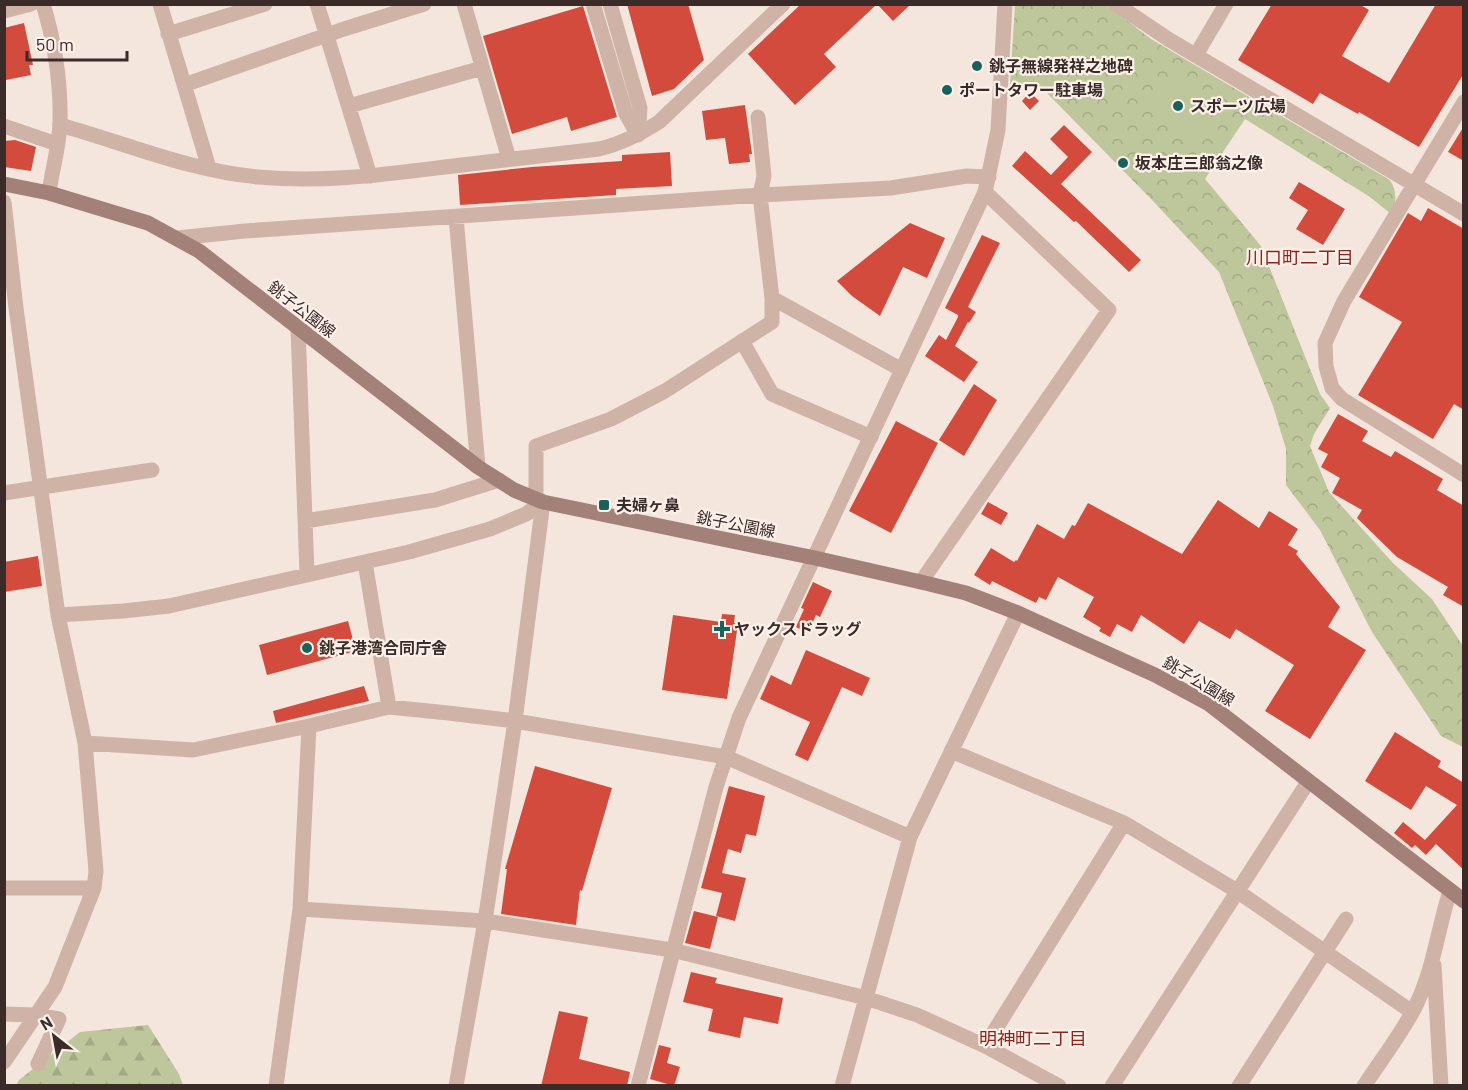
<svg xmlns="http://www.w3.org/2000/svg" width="1468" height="1090" viewBox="0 0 1468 1090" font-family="Barlow,'Noto Sans JP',sans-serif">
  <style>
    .forest { fill: url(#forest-firs) }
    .park { fill: url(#park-crowns) }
    .pitch { fill: #bec69b }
    .building { fill: #d34b3d }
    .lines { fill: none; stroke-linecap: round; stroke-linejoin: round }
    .minor { stroke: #cfb3a7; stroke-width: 15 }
    .tertiary { stroke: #cfb3a7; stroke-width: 15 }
    .secondary { stroke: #a38178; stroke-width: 15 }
    .poi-dot { fill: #19615b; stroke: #fcf1ea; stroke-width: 2 }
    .labels { text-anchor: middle; stroke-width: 4.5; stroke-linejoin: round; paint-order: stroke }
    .poi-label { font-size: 16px; font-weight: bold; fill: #3b2b28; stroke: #fcf1ea; text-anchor: start }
    .street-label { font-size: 16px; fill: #3b2b28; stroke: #fcf1ea }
    .neighbourhood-label { font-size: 18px; fill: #932318; stroke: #fcf1ea }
  </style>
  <defs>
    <pattern id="forest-firs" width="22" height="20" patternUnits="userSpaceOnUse" patternTransform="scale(1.5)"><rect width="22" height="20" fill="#bec69b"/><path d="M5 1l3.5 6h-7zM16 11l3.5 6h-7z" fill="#a4aa86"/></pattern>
    <pattern id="park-crowns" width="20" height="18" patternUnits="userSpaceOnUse" patternTransform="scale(1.5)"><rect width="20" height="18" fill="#bec69b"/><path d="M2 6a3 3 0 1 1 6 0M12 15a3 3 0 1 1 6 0" fill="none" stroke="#a4aa86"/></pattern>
  </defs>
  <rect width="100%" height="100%" fill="#f5e6dd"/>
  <!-- forest -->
  <path class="forest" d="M148 1025 179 1074 183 1085 16 1086 19 1080 80 1032Z"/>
  <!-- park -->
  <path class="park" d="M1015 5H1107L1151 39 1390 180C1397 192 1397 201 1391 214L1370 197 1245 119 1205 179 1261 246 1320 394 1330 408 1314 434 1310 446 1329 492 1393 563 1432 599 1463 646V747L1441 736 1372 632 1320 530 1286 485V449L1273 406 1219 272 1153 201 1045 91 1010 84Z"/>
  <!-- pitch -->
  <path class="pitch" d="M1183 79 1219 130 1190 150 1152 99Z"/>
  <!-- building -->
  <path class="building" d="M627 4H688L704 60 674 89 652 96Z
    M801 4H877L824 54 836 67 795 105 748 54Z
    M877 4H911L893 21Z
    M1272 4H1359L1369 10 1342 56 1389 83 1436 4H1464V73L1419 147 1359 112 1358 114 1320 93 1313 104 1238 60Z
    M583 6 617 117 571 131 567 117 512 134 483 36Z
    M24 23 33 65H29L31 75 6 80 4 28Z
    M1030 92 1039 101 1030 110 1022 101Z
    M745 105 752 154H749L750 162 729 164 725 138 706 140 702 111Z
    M1064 125 1092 152 1061 184 1141 260 1129 272 1076 221 1074 222 1012 166 1025 151 1051 175 1068 157 1050 139Z
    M1464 126V161L1448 152Z
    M15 140 36 147 31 171 4 167V141Z
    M670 152 672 186 616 189V195L460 205 458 175 532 167 622 161V155Z
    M1299 182 1345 209 1323 245 1296 229 1308 210 1289 198Z
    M1428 208 1464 229V410L1454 404 1433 439 1358 395 1402 322 1359 297 1408 213 1421 221Z
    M910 223 945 238 927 278 903 267 880 316 852 296 837 281Z
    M982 235 1000 243 968 307 976 312 969 323 968 322 955 346 978 362 964 382 925 356 939 335 946 340 958 317V315L945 308Z
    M974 384 997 400 964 456 939 440Z
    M1338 414 1368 431 1362 441 1391 457 1395 451 1443 479 1437 490 1464 506V607L1443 595 1448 587 1397 557 1357 518 1362 510 1332 493 1340 478 1321 467 1328 454 1318 449Z
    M896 421 938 443 891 533 849 511Z
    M1218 500 1259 528 1269 511 1298 529 1288 545 1298 551 1296 554 1340 607 1328 627 1366 650 1310 739 1265 711 1294 665 1236 629 1230 639 1199 621 1184 644 1141 615 1132 632 1117 624 1110 637 1099 631 1101 628 1083 617 1094 597 1058 577 1046 600 1039 597 1036 603 992 581 990 585 974 575 991 548 1014 562 1016 560 1017 561 1037 524 1064 539 1072 525 1075 526 1088 503 1182 554Z
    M988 502 1008 513 1001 525 981 514Z
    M38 556 42 586 4 592V562Z
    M813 582 832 591 820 617 816 615 808 633 796 627 804 609 801 608Z
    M722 614 735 615 734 623 738 624 727 699 662 690 673 615 721 622Z
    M348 621 356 651 267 675 259 645Z
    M806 650 870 678 862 696 842 687 808 761 795 755 810 722 760 699 771 675 791 685Z
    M364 686 369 701 276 723 273 711Z
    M1395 732 1441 761 1438 767 1464 783V870L1436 844 1426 855 1415 845 1412 848 1394 833 1403 822 1425 840 1457 805 1426 786 1411 810 1365 781Z
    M535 766 612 788 582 891 580 890 576 925 501 914 507 869H505Z
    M729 786 765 796 756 836 746 834 741 853 728 849 722 873 746 878 735 921 716 916 722 893 701 888Z
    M694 911 718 917 710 949 685 943Z
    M691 972 717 978 715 983 783 998 778 1024 744 1017 740 1038 708 1031 713 1009 683 1002Z
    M559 1011 588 1017 579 1059 630 1072 627 1086H541Z
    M659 1045 671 1048 667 1063 680 1067 674 1086 650 1079Z"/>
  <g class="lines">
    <!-- minor -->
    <path class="minor" d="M160 4 209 168
      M317 4 370 176
      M464 4 509 159
      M1116 4 1168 39 1464 214
      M168 34 265 4
      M1196 55 1226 4
      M184 85 344 29 424 4
      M1464 102 1344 301 1325 343 1326 366 1332 388 1342 399 1464 475
      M349 106 482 68
      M60 125C125 143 190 171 258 177 323 183 381 175 445 167 496 161 547 155 599 149 621 144 640 134 659 122L783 4
      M4 126 57 144
      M4 202 16 308 58 615 85 743 96 871 94 888 55 987 4 1062
      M456 217 478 467
      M177 238 245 231 760 195 891 188 967 176 989 177
      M772 298 902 370
      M298 328 307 574
      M742 341 772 394 871 437
      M4 493 152 470
      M536 499V446L611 419 665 391 772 322V298L760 195 764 176 758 117
      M305 521 435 500 499 480
      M365 562 389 707
      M921 582 1109 310 985 192
      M58 615 123 611 169 606 409 552 490 529 526 514 543 502
      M85 743 193 750 309 726 389 707 448 713 515 721 726 757 910 837
      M951 751 1124 823 1237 891 1412 1012
      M4 888H94
      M300 909 485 921 672 950 866 998 917 1015 985 1046 1059 1086
      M1434 965 1441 1086
      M4 1014 36 1015 59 1019 38 1064
      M985 1046 1124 823
      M276 1086 300 909 309 726
      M456 1086 485 921 515 721 543 502
      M842 1086 910 837 1018 613
      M1112 1086 1308 782
      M1239 1086 1346 919
      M1364 1086C1381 1060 1405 1029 1417 1003 1434 967 1438 928 1450 891"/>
    <!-- tertiary -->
    <path class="tertiary" d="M43 4C55 43 61 84 60 124 59 147 52 170 49 193
      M593 4 626 114 638 135
      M610 4 640 108 638 135
      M4 11 31 4
      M638 1086 716 787 739 718 985 192 998 130 1005 4"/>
    <!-- secondary -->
    <path class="secondary" d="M4 184 49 193 148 223 199 251 478 467 514 490 543 502 815 558 921 582 966 593 1018 613 1155 675 1209 704 1464 901"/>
  </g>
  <!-- markers -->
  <g class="poi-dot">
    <circle cx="977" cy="66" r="6"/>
    <circle cx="947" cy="90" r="6"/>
    <circle cx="1178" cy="106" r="6"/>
    <circle cx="1123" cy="163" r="6"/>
    <rect x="598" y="499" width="12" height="12" rx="3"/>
    <path d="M719 620h6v6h6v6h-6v6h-6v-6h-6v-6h6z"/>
    <circle cx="307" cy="648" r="6"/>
  </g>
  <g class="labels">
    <!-- poi labels -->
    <g class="poi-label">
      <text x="989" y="72">銚子無線発祥之地碑</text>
      <text x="959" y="96">ポートタワー駐車場</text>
      <text x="1190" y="112">スポーツ広場</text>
      <text x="1135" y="169">坂本庄三郎翁之像</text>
      <text x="616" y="511">夫婦ヶ鼻</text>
      <text x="734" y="635">ヤックスドラッグ</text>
      <text x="319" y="654">銚子港湾合同庁舎</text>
    </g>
    <!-- street labels -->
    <g class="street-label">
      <text transform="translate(302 309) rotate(38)" y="6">銚子公園線</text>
      <text transform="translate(736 524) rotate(11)" y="6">銚子公園線</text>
      <text transform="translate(1199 681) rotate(31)" y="6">銚子公園線</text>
    </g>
    <!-- neighbourhood labels -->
    <g class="neighbourhood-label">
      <text x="1300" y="264">川口町二丁目</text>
      <text x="1033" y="1045">明神町二丁目</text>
    </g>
  </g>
  <!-- border -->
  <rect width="1468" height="1090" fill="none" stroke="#3b2b28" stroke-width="12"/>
  <!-- north arrow -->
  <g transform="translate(54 1036) rotate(329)" stroke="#fcf1ea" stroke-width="4.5" paint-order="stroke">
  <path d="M0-4.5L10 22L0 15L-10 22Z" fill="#3b2b28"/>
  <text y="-9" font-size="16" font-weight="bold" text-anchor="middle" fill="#3b2b28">N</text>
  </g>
  <!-- scale -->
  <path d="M27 51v9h100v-9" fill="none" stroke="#3b2b28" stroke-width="3"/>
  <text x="36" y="51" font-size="18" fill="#3b2b28" stroke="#fcf1ea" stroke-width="4.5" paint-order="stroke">50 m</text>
</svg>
